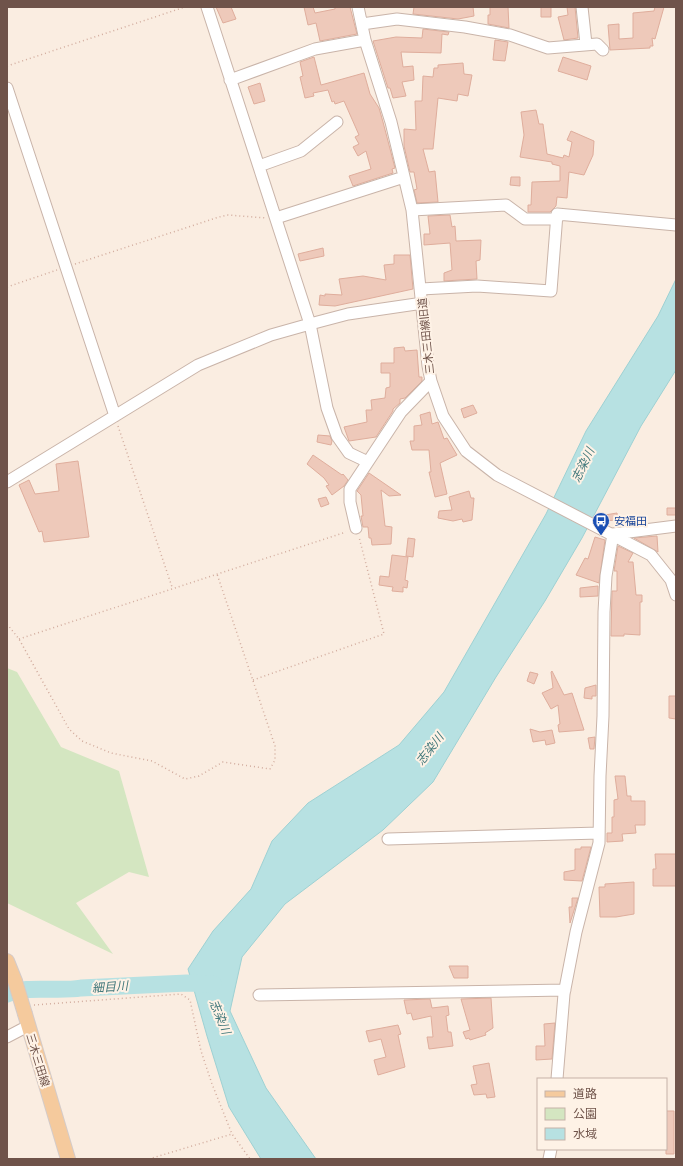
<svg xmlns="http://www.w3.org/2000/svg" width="683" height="1166" viewBox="0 0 683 1166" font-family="'Varela Round','Noto Sans JP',sans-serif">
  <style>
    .green { fill: #d4e6c1 }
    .water { fill: #b7e1e2; stroke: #9ed1d3 }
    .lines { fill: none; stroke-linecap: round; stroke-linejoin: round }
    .river { stroke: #b7e1e2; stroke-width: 17 }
    .building { fill: #eec9ba; stroke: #dfad9c }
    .minor-casing { stroke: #c9b4a9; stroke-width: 13 }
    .major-casing { stroke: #d4cbc9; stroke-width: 16 }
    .path { stroke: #d2ac9e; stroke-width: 1.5; stroke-dasharray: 1 3; stroke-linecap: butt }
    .minor { stroke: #fff; stroke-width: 11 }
    .major { stroke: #f5ca9d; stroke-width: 14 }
    .major-bridge-casing { stroke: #d4cbc9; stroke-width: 16; stroke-linecap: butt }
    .major-bridge { stroke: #f5ca9d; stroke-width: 14 }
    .labels { text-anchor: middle; stroke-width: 4; stroke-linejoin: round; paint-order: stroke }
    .street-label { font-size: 11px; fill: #6f534a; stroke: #fef2e6 }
    .transit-label { font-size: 11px; fill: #164399; stroke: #fef2e6; text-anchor: start }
    .water-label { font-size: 12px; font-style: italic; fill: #42787b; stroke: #fef2e6 }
  </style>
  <rect width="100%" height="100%" fill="#faede1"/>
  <!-- green -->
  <path class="green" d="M7 668 17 672 61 747 119 771 149 877 129 872 76 903 113 954 7 903Z"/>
  <!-- water -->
  <path class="water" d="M676 279V370L641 426 582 538 545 601 496 677 433 782 383 830 285 904 242 957 230 1011 266 1088 316 1159H261L229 1107 207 1036 188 969 213 931 251 889 272 841 308 803 399 745 444 692 546 514 586 431 658 316Z"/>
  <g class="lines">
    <!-- river -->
    <path class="river" d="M7 994C26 985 58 992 81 988L187 983 213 984"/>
  </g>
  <!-- building -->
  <path class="building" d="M216 7H231L236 19 223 23Z
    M304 7H313L315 13 335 9V7H350L357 34 320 41 316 23 308 25Z
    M414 7H473L474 16 458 19 413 14Z
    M490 7H508L509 28 488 24V15H490Z
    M541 7H551V17H541Z
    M567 7H575L578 38 564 40 558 17 568 15Z
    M655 7H664L655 39 652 38 653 46H650V48L610 50 608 25 619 24V39L633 38V13L654 11Z
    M423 29 449 32 448 35 442 34 441 53 401 52 403 67 413 66 414 80 402 82 406 96 393 98 390 88H388L373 41 396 37 422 38Z
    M495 40 508 42 505 61 493 60Z
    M314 57 321 85 364 73 370 94 379 108 383 122 395 168 392 169 393 173 353 186 349 176 371 169 366 151 358 156 353 147 359 144 355 137 359 135 344 101 335 104 334 101 332 102 328 90 313 93 314 96 305 98 300 77 303 76 300 62Z
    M563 57 591 66 587 80 558 71Z
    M463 63 464 74 472 75 468 96 458 94 457 101 438 98 433 149H423L429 172 435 171 438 202 417 203 414 190 417 189 414 172H410L404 146V129L416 130 415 101H422L423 76 433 77 434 68H438V65Z
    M260 83 265 101 254 104 248 87Z
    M536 110 539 124H543L547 154 563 158 564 155 569 157 572 142 567 140 571 131 594 141 593 155 584 175 569 172 567 198 557 197 556 206 550 212H528V205H531L532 182 560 181V166L552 164V162L520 157 524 135 521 112Z
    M511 177H520V186L510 185Z
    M450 215 452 227 455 226 456 241 481 240 480 260 476 261 477 279 444 281V273L452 270 450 243 424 245V234H430L428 216Z
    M323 248 324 256 300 261 298 254Z
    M394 255H410L413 289 335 306 319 305 320 295 325 296V294L342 295 339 279 363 276 386 280 384 265 394 264Z
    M404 347 405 351 417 350 419 377H422V381L405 398 400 399V403L393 409V411L376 437 349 441 344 427 367 422 366 410H372L371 400 385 398 386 388 390 387V373H381V363H394V348Z
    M473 405 477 413 464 418 461 409Z
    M430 412 432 424 438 422 444 439 447 438 457 455 440 463 447 494 435 497 429 472H431L429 450H412L410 441H414V426L422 425 420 415Z
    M318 435 330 436 332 441 331 445 317 442Z
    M313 455 342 475 343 474 348 480 344 486 332 495 326 486 329 485 324 478 307 464Z
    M78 461 89 537 44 542 42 531 39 532 19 485 29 480 35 494 59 491 56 464Z
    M369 473 401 495 389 496 381 490 385 526 392 527 391 544 372 545 371 538H369L368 527H363L361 516H363L361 495 357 491Z
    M469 491 471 498H474L472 520 463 522 462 519 453 521 438 518 439 511 452 510 449 497Z
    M326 497 329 504 321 507 318 499Z
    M667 508H676V515H667Z
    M617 513 618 520 601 521 593 517Z
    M657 536 658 552 634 538Z
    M595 537 605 540 599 583 576 575 585 558 588 559Z
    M408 538 415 539 413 557 406 556Z
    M618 546 633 553 628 562H633L636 595H642V602H640V635L624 634V636H611L612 591H617V571H614Z
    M392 555 408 557 405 580 408 581 407 588 403 587V592L392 591 393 587 379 585 380 576 389 577Z
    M598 586V596L580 597V588Z
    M552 671 564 695 572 693 584 730 559 732 558 725 560 724 558 705 551 709 542 693 553 688 551 672Z
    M530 672 538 674 534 684 527 681Z
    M596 685V696H592V699L584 698 585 688Z
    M669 696H676V719L669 718Z
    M530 729 540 732 552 730 555 743 546 745 545 740 533 742Z
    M595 737 594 749H590L588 738Z
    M615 776H625L627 796H631V801H645V825H635L636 833 622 834 623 841 607 842V833H612V817H614V800L618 799Z
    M581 847H591L582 881 564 880V872L575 870V849H581Z
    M655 854H676V886H653V869H656Z
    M634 882V914L616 917H600L599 887H605V884Z
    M572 898H578L570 923 569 907H572Z
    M449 966H468V978H454Z
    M491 998 493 1028 485 1033 486 1035 470 1040 469 1038 466 1039 463 1032 470 1030 461 999Z
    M430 999 432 1008 448 1006 449 1015 446 1016 448 1032H451L453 1046 429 1049 427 1037H433L431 1016 413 1020 411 1013 407 1014 404 1000Z
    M555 1023 552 1059 536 1060V1046H545L544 1024Z
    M398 1025 401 1034 398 1035 405 1067 378 1075 374 1060 386 1057 381 1039 369 1042 366 1031Z
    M489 1063 495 1097 487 1098 486 1094 474 1095 471 1085 477 1084 473 1066Z
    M666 1111H674V1154H666Z"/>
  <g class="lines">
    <defs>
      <path id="minor" d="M207 7 310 324 327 408 337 436 349 453 368 462
        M358 7 365 40 391 122 412 210 428 366 431 381 443 416 466 451 497 475 651 555 671 580 676 595
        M582 7 586 44
        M362 24 397 19 465 27 510 35 548 48 597 44 603 50
        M230 80 315 49 365 40
        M7 88 115 416
        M259 166 301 151 337 122
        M412 210 506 205 525 219H557
        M276 218 404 177
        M421 289 477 286 551 291 557 214 676 225
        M7 482 198 365 271 335 310 324 348 314 423 303
        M356 528 350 502V489L401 412 431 381
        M388 839 599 833
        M259 995 565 990
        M7 1037 28 1026
        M557 1079 564 994 576 932 599 843 600 776 603 716 604 612 606 576 613 534 676 526
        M549 1159 551 1149"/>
      <path id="major" d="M7 961 15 981
        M25 1014 68 1159"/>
    </defs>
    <!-- minor casing -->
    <use href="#minor" class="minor-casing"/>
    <!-- major casing -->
    <use href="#major" class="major-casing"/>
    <!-- path -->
    <path class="path" d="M7 66 185 7
      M75 264 219 217 228 215 266 218
      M7 287 57 270
      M118 426 172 587
      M7 624 19 639 69 729 82 741 111 753 152 761 185 779 199 776 223 762 270 769 275 760V746L217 574
      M19 639 346 532
      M253 680 384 634 359 537
      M34 1005 181 994 190 1000 201 1051 212 1084 232 1134 250 1159
      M149 1159 232 1134"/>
    <!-- minor -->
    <use href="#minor" class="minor"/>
    <!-- major -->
    <use href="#major" class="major"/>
    <defs>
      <path id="major-bridge" d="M15 981 25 1014"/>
    </defs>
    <!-- major-bridge casing -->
    <use href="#major-bridge" class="major-bridge-casing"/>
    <!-- major-bridge -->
    <use href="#major-bridge" class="major-bridge"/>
  </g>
  <!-- icons -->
  <defs>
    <symbol id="bus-pin" viewBox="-11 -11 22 30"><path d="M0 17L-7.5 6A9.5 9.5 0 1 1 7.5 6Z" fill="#1a4fb4" stroke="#fef2e6"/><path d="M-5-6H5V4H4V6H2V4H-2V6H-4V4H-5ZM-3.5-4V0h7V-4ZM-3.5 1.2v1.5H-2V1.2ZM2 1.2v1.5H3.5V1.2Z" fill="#fff"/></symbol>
  </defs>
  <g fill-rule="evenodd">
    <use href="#bus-pin" x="591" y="511" width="20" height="27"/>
  </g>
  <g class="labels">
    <!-- street labels -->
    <g class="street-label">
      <text transform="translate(426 336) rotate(-96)" y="4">三木三田線旧道</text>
      <text transform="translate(38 1060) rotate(73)" y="4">三木三田線</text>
    </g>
    <!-- transit labels -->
    <g class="transit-label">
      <text x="614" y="525">安福田</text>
    </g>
    <!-- water labels -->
    <g class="water-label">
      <text transform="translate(583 465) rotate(-64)" y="4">志染川</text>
      <text transform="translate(430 749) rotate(-52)" y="4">志染川</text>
      <text transform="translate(110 987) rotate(-4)" y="4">細目川</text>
      <text transform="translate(220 1017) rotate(68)" y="4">志染川</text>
    </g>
  </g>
  <!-- border -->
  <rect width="683" height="1166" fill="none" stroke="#6f534a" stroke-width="16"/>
  <!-- legend -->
  <rect x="537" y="1078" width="130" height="72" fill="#fef2e6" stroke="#c5b2a8"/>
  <rect x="545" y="1091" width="20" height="6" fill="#f5ca9d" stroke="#c5b2a8"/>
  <text x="573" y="1098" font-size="12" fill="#6f534a">道路</text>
  <rect x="545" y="1108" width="20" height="12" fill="#d4e6c1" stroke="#c5b2a8"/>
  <text x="573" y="1118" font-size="12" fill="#6f534a">公園</text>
  <rect x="545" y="1128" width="20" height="12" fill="#b7e1e2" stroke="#c5b2a8"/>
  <text x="573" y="1138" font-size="12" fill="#6f534a">水域</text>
</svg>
